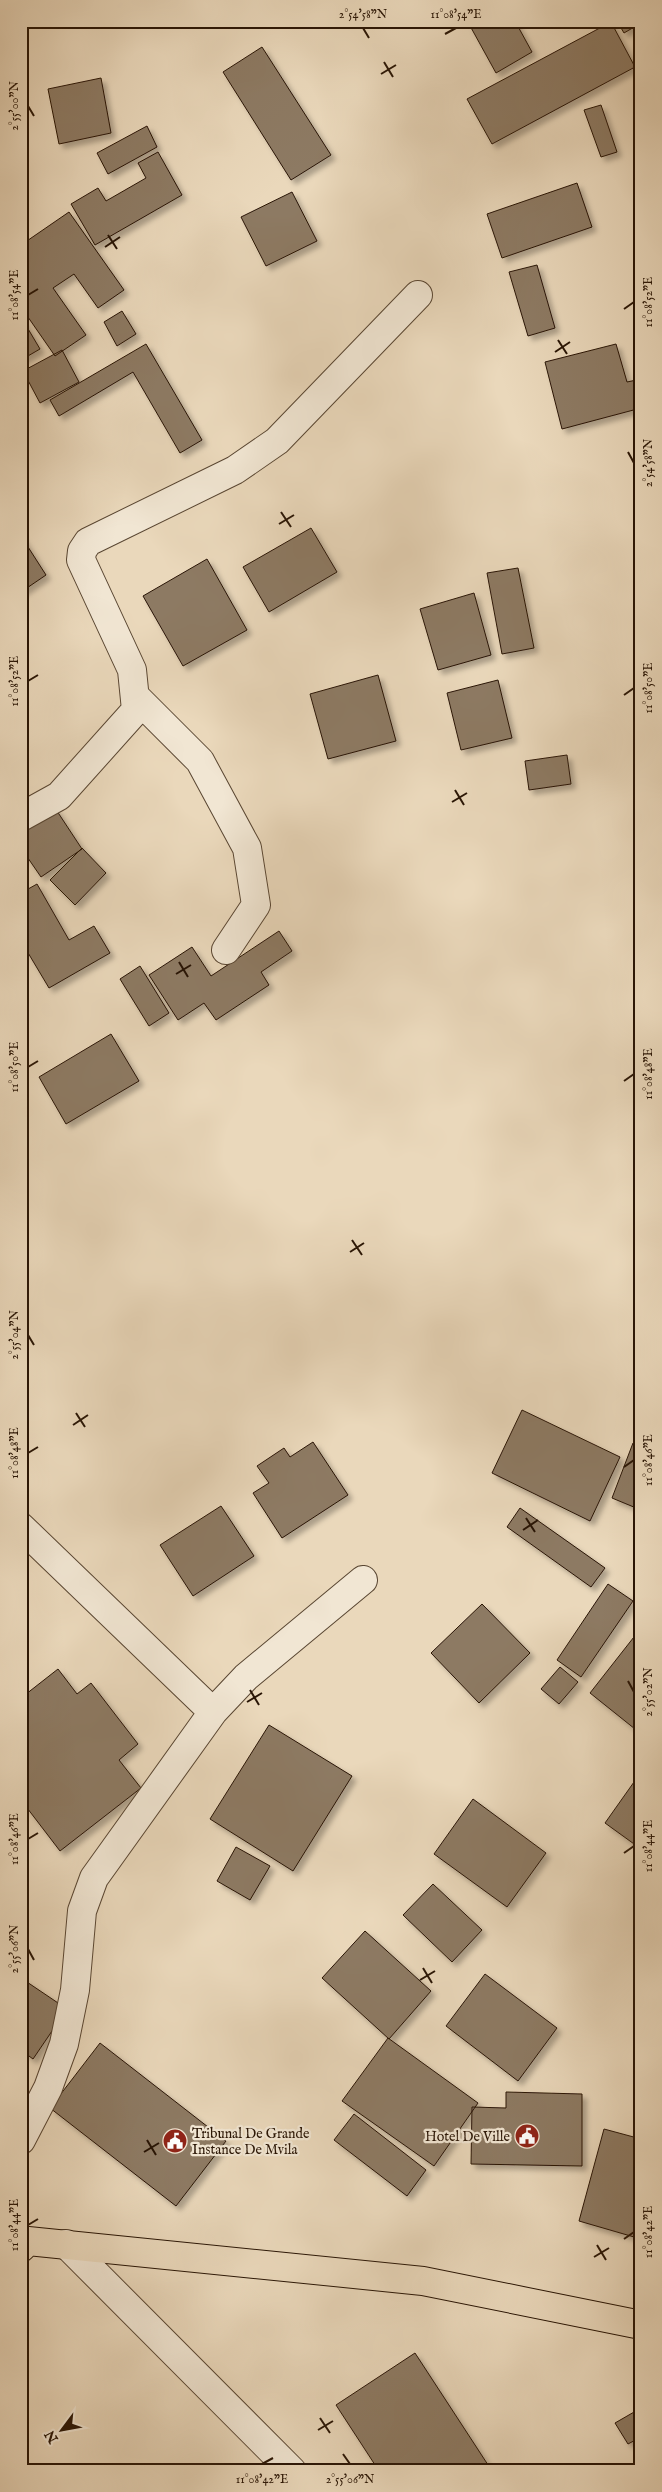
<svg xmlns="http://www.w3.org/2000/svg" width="662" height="2492" viewBox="0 0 662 2492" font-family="'IM FELL English',serif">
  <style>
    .building { fill: #8d7a64; stroke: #291505; filter: url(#shadow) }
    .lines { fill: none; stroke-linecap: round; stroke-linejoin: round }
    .street-casing { stroke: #594632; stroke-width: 30 }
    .highway-casing { stroke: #291505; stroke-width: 30 }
    .street { stroke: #f1e6d3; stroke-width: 28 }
    .highway { stroke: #ead8bb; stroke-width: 28 }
    .ticks { fill: none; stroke: #291505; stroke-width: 2 }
    .labels { text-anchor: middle; stroke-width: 4.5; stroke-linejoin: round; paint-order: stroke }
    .poi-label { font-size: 14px; fill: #291505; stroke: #f1e6d3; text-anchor: start }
    .neatline { fill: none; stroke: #291505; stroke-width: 2 }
    .ticks-label { font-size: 12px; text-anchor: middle; fill: #291505 }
  </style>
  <defs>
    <filter id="shadow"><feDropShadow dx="4.5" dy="4.5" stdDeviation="2.5" flood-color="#0004"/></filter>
  </defs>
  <rect width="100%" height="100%" fill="#ead8bb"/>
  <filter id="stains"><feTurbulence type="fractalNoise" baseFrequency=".004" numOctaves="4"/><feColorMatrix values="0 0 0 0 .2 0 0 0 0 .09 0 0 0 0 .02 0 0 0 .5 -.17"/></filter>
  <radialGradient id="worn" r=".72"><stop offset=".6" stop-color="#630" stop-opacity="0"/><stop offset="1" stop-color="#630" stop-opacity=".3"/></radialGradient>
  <!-- building -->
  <path class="building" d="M473 21H515L532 52 496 73 469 24Z
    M617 21H641V23L624 33Z
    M611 22 635 67 492 144 467 99Z
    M262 47 331 155 291 180 223 72Z
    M101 78 111 133 59 144 48 89Z
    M601 105 617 152 601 157 584 110Z
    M147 126 157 147 108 174 97 153Z
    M158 152 182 195 95 245 71 204 98 188 106 201 146 178 138 163Z
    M577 183 592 227 502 258 487 214Z
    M292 192 317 241 266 266 241 217Z
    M69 212 124 290 98 308 74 274 53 288 86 335 55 356 21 307V245Z
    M537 265 555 328 528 336 509 272Z
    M122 311 136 334 117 346 104 322Z
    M21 317 40 349 21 360Z
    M146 344 202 440 180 453 133 372 59 416 50 400Z
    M616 344 627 382 641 379V408L562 429 545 362Z
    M62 350 79 382 40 403 23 371Z
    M311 528 337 572 269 612 243 567Z
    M21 536 46 575 21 592Z
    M207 559 247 630 183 666 143 596Z
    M518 568 534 648 502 654 487 573Z
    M474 593 491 655 438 670 420 609Z
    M378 675 396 741 328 759 310 694Z
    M498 680 512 738 461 750 447 693Z
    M567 755 571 784 529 790 525 761Z
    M55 808 82 849 41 877 21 848V830Z
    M82 848 106 873 75 905 50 880Z
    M37 884 69 940 94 926 110 953 49 988 21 941V893Z
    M279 931 292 951 261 972 269 985 216 1020 204 1003 178 1020 149 975 192 947 211 976Z
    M140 966 169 1013 149 1026 120 979Z
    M111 1034 139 1081 66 1124 39 1077Z
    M522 1410 620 1457 590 1521 492 1473Z
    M313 1442 348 1495 282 1538 253 1493 269 1483 257 1466 284 1448 290 1457Z
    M633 1443 641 1446V1510L612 1498Z
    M221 1506 254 1556 193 1596 160 1545Z
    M520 1508 605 1568 591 1587 507 1527Z
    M608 1584 633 1601 581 1677 557 1660Z
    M482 1604 530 1653 479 1703 431 1653Z
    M641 1628V1721L635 1729 590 1693Z
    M560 1667 578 1682 559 1704 541 1689Z
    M58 1669 77 1694 91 1683 138 1744 119 1760 141 1788 60 1851 21 1800V1698Z
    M269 1725 352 1776 293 1871 210 1819Z
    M634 1782 641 1786V1849L605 1823Z
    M473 1799 546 1853 507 1907 434 1854Z
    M236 1847 270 1866 250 1900 217 1881Z
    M433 1884 482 1930 452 1962 403 1915Z
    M365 1931 431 1991 389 2039 322 1978Z
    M485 1974 557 2028 518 2081 446 2026Z
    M21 1978 67 2009 33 2059 21 2050Z
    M388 2038 478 2103 434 2166 342 2101Z
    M100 2043 226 2141 176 2206 50 2108Z
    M506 2092 582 2094V2166L471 2164 472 2107 506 2108Z
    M354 2114 426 2170 407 2196 334 2140Z
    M604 2129 641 2139V2239L579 2221Z
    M415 2353 492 2471H379L336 2405Z
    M641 2408V2437L628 2444 615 2423Z"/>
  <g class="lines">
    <defs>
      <path id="street" d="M135 696 200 761 247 848 256 905 226 950
        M21 817 59 796 136 710 132 670 81 560 82 551 88 542 235 470 277 441 418 295
        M21 1527 213 1712
        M21 2140 48 2088 64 2044 75 1990 82 1911 94 1878 213 1712 246 1677 363 1580
        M66 2244 292 2471"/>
      <path id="highway" d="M21 2248 28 2241 423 2281 641 2325"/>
    </defs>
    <!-- street casing -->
    <use href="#street" class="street-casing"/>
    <!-- highway casing -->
    <use href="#highway" class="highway-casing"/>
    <!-- street -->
    <use href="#street" class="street"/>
    <!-- highway -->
    <use href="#highway" class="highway"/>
  </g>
  <!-- ticks -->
  <path class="ticks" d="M363 28 369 38M445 34 456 28M384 62 393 77M381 74 396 65M28 106 34 116M108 235 117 249M105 247 120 237M28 295 38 289M624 309 634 302M558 340 567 354M555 352 570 342M628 452 634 463M281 512 291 527M279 524 294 515M28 681 38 675M624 695 634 688M455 790 464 805M452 802 467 793M179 962 188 977M176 974 191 965M28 1067 38 1061M624 1081 634 1074M352 1240 362 1255M350 1252 364 1243M28 1335 34 1345M76 1413 85 1427M73 1425 88 1415M28 1453 38 1447M624 1467 634 1460M526 1518 535 1532M523 1530 538 1520M628 1681 634 1692M250 1690 259 1705M247 1702 262 1693M28 1839 38 1833M624 1853 634 1846M28 1949 34 1960M423 1968 432 1983M420 1980 435 1971M147 2140 156 2155M144 2152 159 2143M28 2225 38 2219M624 2239 634 2232M597 2245 606 2260M594 2257 609 2248M320 2418 330 2433M318 2430 333 2421M343 2454 350 2464M262 2464 273 2458"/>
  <!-- icons -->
  <defs>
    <symbol id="civic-disc" viewBox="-11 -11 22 22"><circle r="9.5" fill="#8f2418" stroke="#f1e6d3"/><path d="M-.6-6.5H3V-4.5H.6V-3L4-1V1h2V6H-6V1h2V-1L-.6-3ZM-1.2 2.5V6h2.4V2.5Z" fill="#fff"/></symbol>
  </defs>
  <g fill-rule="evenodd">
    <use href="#civic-disc" x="513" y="2122" width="28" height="28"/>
    <use href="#civic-disc" x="161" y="2127" width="28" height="28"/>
  </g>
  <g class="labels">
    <!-- poi labels -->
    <g class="poi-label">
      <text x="192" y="2138">Tribunal De Grande<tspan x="192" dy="16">Instance De Mvila</tspan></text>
      <text x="510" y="2141" text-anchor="end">Hotel De Ville</text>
    </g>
  </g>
  <!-- margin -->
  <rect width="662" height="2492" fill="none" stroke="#ead8bb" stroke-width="55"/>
  <!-- north arrow -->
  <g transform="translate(62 2430) rotate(238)" stroke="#f1e6d3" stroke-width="4" paint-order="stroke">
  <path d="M0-4L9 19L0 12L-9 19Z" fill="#291505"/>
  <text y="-8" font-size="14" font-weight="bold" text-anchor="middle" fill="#291505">N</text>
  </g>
  <rect x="28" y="28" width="606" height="2436" class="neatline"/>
  <g class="ticks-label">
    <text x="363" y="18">2°54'58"N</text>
    <text x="456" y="18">11°08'54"E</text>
    <text transform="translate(14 106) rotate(-90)" y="4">2°55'00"N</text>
    <text transform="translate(14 295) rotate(-90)" y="4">11°08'54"E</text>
    <text transform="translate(648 302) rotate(-90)" y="4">11°08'52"E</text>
    <text transform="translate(648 463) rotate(-90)" y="4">2°54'58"N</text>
    <text transform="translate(14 681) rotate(-90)" y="4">11°08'52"E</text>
    <text transform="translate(648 688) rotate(-90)" y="4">11°08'50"E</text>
    <text transform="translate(14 1067) rotate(-90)" y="4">11°08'50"E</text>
    <text transform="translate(648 1074) rotate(-90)" y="4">11°08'48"E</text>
    <text transform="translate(14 1335) rotate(-90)" y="4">2°55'04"N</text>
    <text transform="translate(14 1453) rotate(-90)" y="4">11°08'48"E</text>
    <text transform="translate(648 1460) rotate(-90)" y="4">11°08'46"E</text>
    <text transform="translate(648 1692) rotate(-90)" y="4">2°55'02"N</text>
    <text transform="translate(14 1839) rotate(-90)" y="4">11°08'46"E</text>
    <text transform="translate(648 1846) rotate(-90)" y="4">11°08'44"E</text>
    <text transform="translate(14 1949) rotate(-90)" y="4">2°55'06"N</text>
    <text transform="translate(14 2225) rotate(-90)" y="4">11°08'44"E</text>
    <text transform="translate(648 2232) rotate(-90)" y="4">11°08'42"E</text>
    <text x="262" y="2483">11°08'42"E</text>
    <text x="350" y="2483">2°55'06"N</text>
  </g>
  <rect width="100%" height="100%" filter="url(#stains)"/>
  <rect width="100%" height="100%" fill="url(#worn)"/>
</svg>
